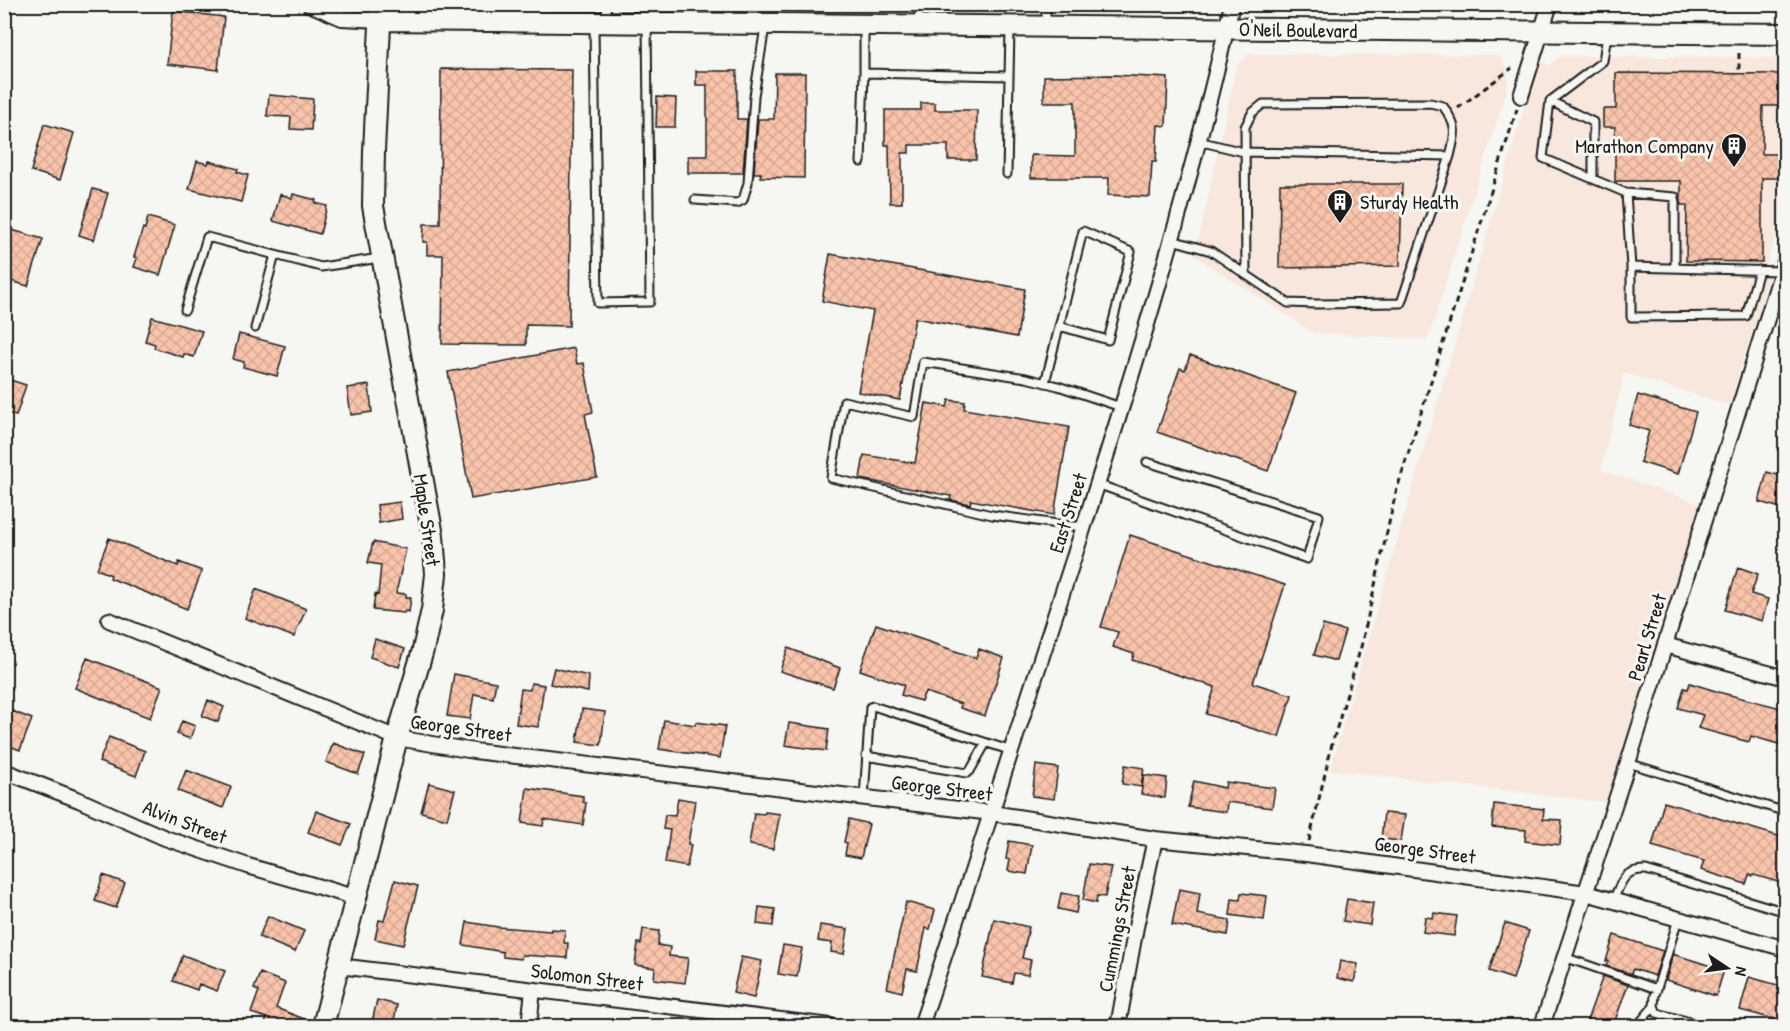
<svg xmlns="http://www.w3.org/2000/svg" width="1790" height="1031" viewBox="0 0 1790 1031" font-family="'Patrick Hand',sans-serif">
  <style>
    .built { fill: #f7e7dd }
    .building { fill: url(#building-cross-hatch); stroke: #1c1c1c; stroke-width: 1.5 }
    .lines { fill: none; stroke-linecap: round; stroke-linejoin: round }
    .service-casing { stroke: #1c1c1c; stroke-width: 11 }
    .minor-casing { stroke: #1c1c1c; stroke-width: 18 }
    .secondary-casing { stroke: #1c1c1c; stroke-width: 24 }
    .path { stroke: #1c1c1c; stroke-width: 3; stroke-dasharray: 6 4.5; stroke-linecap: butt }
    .service { stroke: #f6f6f2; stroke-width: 7 }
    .minor { stroke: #f6f6f2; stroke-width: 14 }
    .secondary { stroke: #f6f6f2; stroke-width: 20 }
    .labels { text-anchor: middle; stroke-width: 6; stroke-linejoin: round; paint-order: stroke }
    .street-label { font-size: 20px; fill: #1c1c1c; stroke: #f6f6f2 }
    .poi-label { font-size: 20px; fill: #1c1c1c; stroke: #f6f6f2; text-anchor: end }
  </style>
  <defs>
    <pattern id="building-cross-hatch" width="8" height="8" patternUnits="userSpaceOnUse" patternTransform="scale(1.5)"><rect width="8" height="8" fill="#f9c4ab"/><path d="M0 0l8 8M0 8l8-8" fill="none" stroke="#d5a893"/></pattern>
  </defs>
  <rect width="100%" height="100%" fill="#f6f6f2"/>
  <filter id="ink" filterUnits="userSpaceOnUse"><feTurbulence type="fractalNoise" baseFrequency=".0167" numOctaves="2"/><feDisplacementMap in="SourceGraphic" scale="12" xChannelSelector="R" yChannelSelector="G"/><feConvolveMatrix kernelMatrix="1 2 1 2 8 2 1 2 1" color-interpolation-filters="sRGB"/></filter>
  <g filter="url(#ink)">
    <!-- built -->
    <path class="built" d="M1261 5 1532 4V5L1519 9 1274 8 1266 7Z
      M1249 54 1496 55 1503 60 1506 67 1508 77 1506 92 1428 339 1314 333 1195 256 1237 65Z
      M1561 56 1785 58V205L1767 264 1773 265 1729 405 1624 373 1601 470 1700 504 1606 802 1330 770 1532 81 1540 65 1545 62 1549 66Z"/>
    <!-- building -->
    <path class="building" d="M173 11 224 17 218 70 167 64Z
      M441 69 572 70 569 326 526 325V345L442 344 443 255H427V242H423L424 224H440Z
      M696 71H737V119H747L743 173H688V156H707V85H696Z
      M775 73H805L804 178 760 177 761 173H754L758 119H774Z
      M1616 73 1785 74V106H1763L1762 154H1780V178H1762V262L1686 261 1687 205H1681V181H1615V127H1603V109H1616Z
      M1114 75 1168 78 1166 126 1158 125 1156 162 1152 161 1150 197 1108 195 1109 178H1031V155L1075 156V102H1044V76Z
      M269 95 313 99 311 130 290 129 291 117 267 116Z
      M657 97 676 98 675 127H656Z
      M921 103H935V110H977L976 160H948V145H909V153H902V203H890L889 145H885V110H921Z
      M44 124 74 133 60 180 31 171Z
      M197 161 208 164 209 161 238 169 237 172 248 175 241 202 189 189Z
      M1280 184H1402L1400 266 1279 268Z
      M93 189 108 193 94 240 79 235Z
      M280 194 292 198 293 194 316 200 315 203 327 206 320 234 273 221Z
      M148 217 175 225 160 275 134 267 137 258 134 257 143 228 145 229Z
      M12 230 43 239 28 286 4 279V253Z
      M830 254 1025 289 1017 337 915 318 900 400 858 392 873 311 822 301Z
      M152 317 202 331 194 357 184 354 183 357 154 348 155 344 145 341Z
      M239 334 285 346 277 376 243 367 244 362 233 359Z
      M574 348 577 364 584 363 593 412 585 414 597 477 471 499 448 372Z
      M1190 355 1296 393 1268 471 1157 432 1180 368 1185 370Z
      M4 378 26 385 16 416 4 412Z
      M369 385 372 412 351 415 347 388Z
      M1638 395 1696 412 1678 474 1640 462 1649 431 1629 425Z
      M949 400 965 402 964 409 1069 427 1054 515 971 500 970 504 950 500 951 496 860 479 864 455 915 463 926 403 947 407Z
      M1767 472 1785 477V494L1781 508 1759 502Z
      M400 502 402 519 379 523 377 505Z
      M1130 535 1285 585 1253 683 1292 695 1279 737 1206 714 1215 687 1132 660 1134 654 1113 647 1118 632 1101 627Z
      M109 538 178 566 179 562 202 571 187 609 110 578 111 575 97 569Z
      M373 542 406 549 396 593 406 594V597H411L409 612 405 611 404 613 373 610 375 594 378 595 381 565 368 563Z
      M1738 567 1758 574 1751 594 1768 599 1762 621 1725 610Z
      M256 589 306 609 294 637 245 618Z
      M876 624 976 658 979 649 1004 658 985 716 960 708 961 704 925 692 921 701 901 695 904 685 860 670Z
      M1323 625 1345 631 1336 661 1314 655Z
      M375 639 405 649 399 667 370 657Z
      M788 648 840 668 833 688 780 671Z
      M87 658 162 687 150 718 75 688Z
      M554 668 589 676 588 692 550 684Z
      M454 674 496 682 493 698 474 694 470 719 447 716Z
      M531 683 544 685 538 727 516 724 521 689 530 690Z
      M1690 683 1722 693 1785 709V746L1751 736 1749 742 1698 728 1703 715 1678 708 1684 688 1688 689Z
      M208 700 224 707 218 722 202 716Z
      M582 709 605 712 601 745 577 742Z
      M12 711 32 719 20 750 4 744V730Z
      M664 720 695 725 696 722 725 726 720 758 659 749Z
      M182 721 195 726 190 739 177 734Z
      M789 723 829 729 826 751 785 745Z
      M109 737 145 751 136 776 99 762Z
      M333 743 365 755 358 774 326 762Z
      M1036 765 1058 768 1054 799 1032 796Z
      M1125 765 1144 768 1141 787 1122 784Z
      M186 770 231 787 223 808 178 791Z
      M1144 775 1167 778 1165 798 1141 794Z
      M1194 781 1225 788 1226 782 1275 788 1272 808 1227 802 1226 812 1188 807Z
      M429 783 455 790 447 819 421 812Z
      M527 788 583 796V802L586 803 583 825 544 819 543 826 522 823Z
      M678 798 695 801 688 844 691 845 687 867 665 863 670 830 663 829 665 815 675 816Z
      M1664 802 1785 838V884L1754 875 1753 876 1749 875 1746 884 1701 870 1704 861 1652 846Z
      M1494 804 1544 809 1543 819 1562 820 1560 845 1525 841 1526 830 1492 827Z
      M316 811 351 824 342 845 308 832Z
      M765 812 780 814 773 849 749 845 754 813 764 814Z
      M1384 813 1405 815 1401 841 1381 839Z
      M849 819 869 824 861 858 845 855 847 843 844 842Z
      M1009 841 1032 845 1027 874 1008 871 1010 860 1006 859Z
      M1089 864 1111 867 1105 897 1097 896 1096 903 1083 900Z
      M103 875 125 883 116 908 95 901Z
      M395 880 418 886 403 945 375 939 379 920 384 921Z
      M1179 889 1200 893 1197 914 1230 920 1228 935 1172 925Z
      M1061 893 1079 896 1076 913 1058 909Z
      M1241 893 1267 896 1264 920 1230 915 1232 899 1240 900Z
      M1347 899 1373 903 1370 925 1343 921Z
      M906 902 935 910 930 929 926 928 917 971 907 969 902 992 887 988Z
      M759 907 775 909 773 926 757 924Z
      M1434 913 1457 916 1454 936 1423 932 1425 917 1433 918Z
      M268 916 304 931 295 952 259 937Z
      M994 919 1029 927 1022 958 1031 960 1028 975 1014 973 1012 983 982 977Z
      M467 922 498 927 551 931V929L565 930 564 943H568L567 958 522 955 521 959 503 957V952L463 945Z
      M1505 923 1529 931 1513 979 1489 971Z
      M820 925 848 929 844 954 831 952 832 943 818 941Z
      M643 929 659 931 658 945 670 947 669 956 688 958 685 983 654 979 655 968 635 965 638 943 641 944Z
      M1614 935 1663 951 1655 976 1633 969 1631 974 1606 966 1608 961H1606Z
      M783 945 802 948 797 977 778 974Z
      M1673 954 1724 970 1716 996 1666 980Z
      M183 955 225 971 217 991 199 984 197 990 173 981Z
      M741 957 762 961 754 998 733 993Z
      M1340 961 1358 964 1354 982 1337 978Z
      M260 973 285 983 276 1008 312 1022 311 1026H264L267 1018 251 1013 259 991 254 989Z
      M1603 976 1628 985 1613 1026H1585Z
      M1749 977 1785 987V1022L1740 1010Z
      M377 1000 397 1005 393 1026 372 1022Z"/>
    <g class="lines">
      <defs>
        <path id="service" d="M606 4 607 20
          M729 4V23
          M918 23 920 4
          M594 25 598 303 650 302 647 23
          M864 26V73L1009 76
          M1046 26V4
          M1607 35 1603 61 1550 101 1543 158 1626 193 1631 267 1781 271
          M1550 101 1593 122V178
          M861 162 864 73
          M1007 174 1010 29
          M1626 193 1675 197V268
          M695 200 737 203 743 200 748 183 754 96 765 27
          M1172 240 1211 251 1288 303 1316 304 1401 303 1450 156 1244 152 1198 141
          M1631 267V317L1746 316 1759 270
          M1246 275 1245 127 1252 113 1263 104 1430 103 1443 106C1458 127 1456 132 1450 156
          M185 310 207 237 321 267 380 258
          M255 328 275 255
          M1045 383 1083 231 1131 252 1108 340 1059 326
          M1097 484 1307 559 1319 516 1147 462
          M1084 526H1072L992 515 831 478 844 401 914 417 923 362 1026 378 1058 386 1121 407
          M866 756 967 773 970 771 986 743
          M1628 763 1786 812
          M864 798 870 707 873 706 1012 751
          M1613 900C1622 882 1623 869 1646 870L1786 912
          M1678 919 1655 995 1654 1006 1657 1013 1701 1025
          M1564 957 1657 989
          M1637 1026 1654 1006"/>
        <path id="minor" d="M309 4 342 18 380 20
          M1521 96 1550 4
          M109 620 397 738 474 751 992 813 1155 839 1306 854 1586 893 1786 949
          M1665 645 1786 678
          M4 771 79 800 165 838 248 866 357 898
          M339 966 831 1026
          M529 1026 533 990
          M921 1026C973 870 1024 714 1074 557 1133 375 1190 191 1232 4
          M1118 1026 1136 927 1155 839
          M1542 1026 1628 763 1786 258"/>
        <path id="secondary" d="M380 20 1786 34
          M323 1026 397 738 423 650 432 610 436 574 433 536 373 206 374 151 381 4"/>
      </defs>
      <!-- service casing -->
      <use href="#service" class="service-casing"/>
      <!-- minor casing -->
      <use href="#minor" class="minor-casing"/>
      <!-- secondary casing -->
      <use href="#secondary" class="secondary-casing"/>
      <!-- path -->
      <path class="path" d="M1739 53V74
        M1458 108 1512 68
        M1780 176H1786
        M1309 841 1332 744 1361 647 1396 492 1517 109"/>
      <!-- service -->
      <use href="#service" class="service"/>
      <!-- minor -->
      <use href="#minor" class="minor"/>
      <!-- secondary -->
      <use href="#secondary" class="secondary"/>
    </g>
  </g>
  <!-- icons -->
  <defs>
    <symbol id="building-pin" viewBox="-11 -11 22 30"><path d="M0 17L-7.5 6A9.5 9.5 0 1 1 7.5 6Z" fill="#1c1c1c" stroke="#f6f6f2"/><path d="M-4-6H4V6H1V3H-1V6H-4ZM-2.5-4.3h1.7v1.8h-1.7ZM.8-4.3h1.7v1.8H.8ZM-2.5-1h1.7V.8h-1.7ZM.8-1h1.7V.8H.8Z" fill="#fff"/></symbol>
  </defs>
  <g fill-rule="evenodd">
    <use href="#building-pin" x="1719" y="131" width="30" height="40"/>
    <use href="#building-pin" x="1325" y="187" width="30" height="40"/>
  </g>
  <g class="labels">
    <!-- street labels -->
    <g class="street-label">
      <text transform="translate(1298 30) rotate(1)" y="7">O'Neil Boulevard</text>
      <text transform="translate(1068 513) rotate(-72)" y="7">East Street</text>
      <text transform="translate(427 520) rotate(82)" y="7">Maple Street</text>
      <text transform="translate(1647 637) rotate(-73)" y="7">Pearl Street</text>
      <text transform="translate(461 728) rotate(8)" y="7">George Street</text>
      <text transform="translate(942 788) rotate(7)" y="7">George Street</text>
      <text transform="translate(185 822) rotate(21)" y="7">Alvin Street</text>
      <text transform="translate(1425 850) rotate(8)" y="7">George Street</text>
      <text transform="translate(1117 929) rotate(-79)" y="7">Cummings Street</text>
      <text transform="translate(587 977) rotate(7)" y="7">Solomon Street</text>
    </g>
    <!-- poi labels -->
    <g class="poi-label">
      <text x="1714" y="153">Marathon Company</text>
      <text x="1360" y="209" text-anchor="start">Sturdy Health</text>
    </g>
  </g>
  <!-- margin -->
  <rect width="1790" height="1031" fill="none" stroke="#f6f6f2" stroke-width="24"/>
  <rect x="12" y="12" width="1766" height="1007" fill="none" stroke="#1c1c1c" stroke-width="2" filter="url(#ink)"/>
  <!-- north arrow -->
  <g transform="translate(1727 968) rotate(103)" stroke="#f6f6f2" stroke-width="4.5" paint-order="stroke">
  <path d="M0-4.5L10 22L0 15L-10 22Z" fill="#1c1c1c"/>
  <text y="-9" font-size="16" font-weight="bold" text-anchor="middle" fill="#1c1c1c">N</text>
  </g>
</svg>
